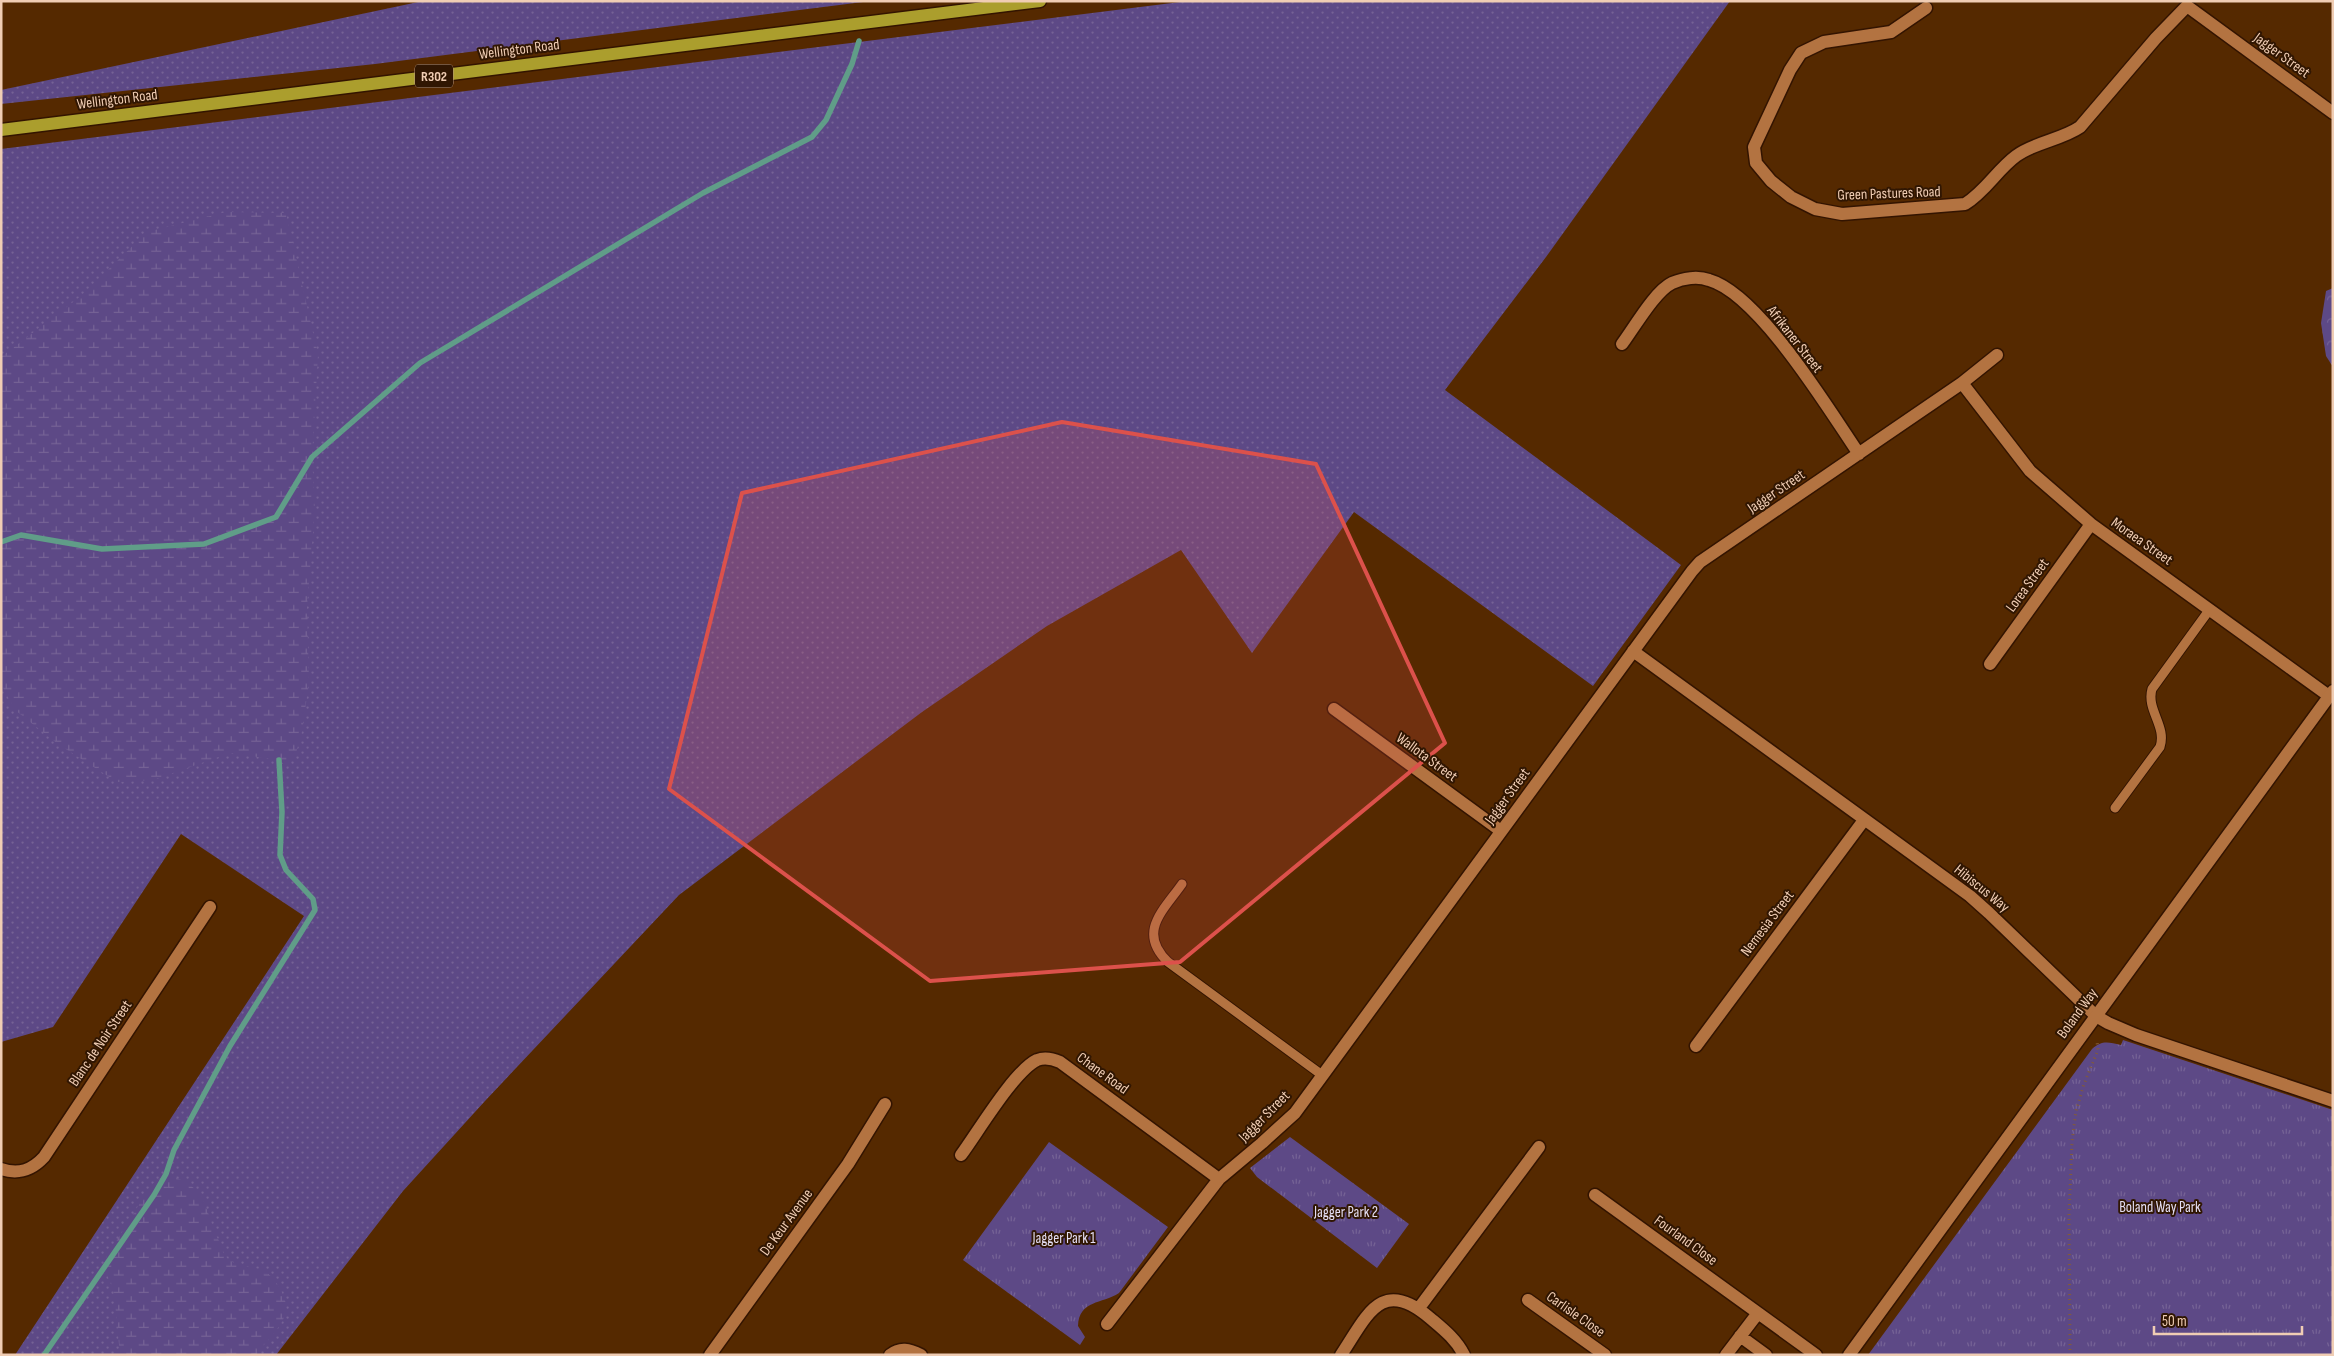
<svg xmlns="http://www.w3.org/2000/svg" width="2334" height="1356" viewBox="0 0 2334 1356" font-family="'Sofia Sans Condensed',sans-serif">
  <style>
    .grass { fill: url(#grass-dots) }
    .forest { fill: url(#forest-crowns) }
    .wetland { fill: url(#wetland-marsh) }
    .park { fill: url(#park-tufts) }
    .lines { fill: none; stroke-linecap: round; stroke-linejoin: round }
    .stream { stroke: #609d88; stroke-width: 5.5 }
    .service-casing { stroke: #331400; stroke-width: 11 }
    .minor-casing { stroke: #331400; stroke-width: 15 }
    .tertiary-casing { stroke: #331400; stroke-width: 15 }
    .primary-casing { stroke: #331400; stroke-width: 15 }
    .path { stroke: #845b36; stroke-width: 3; stroke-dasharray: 1 4; stroke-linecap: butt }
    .service { stroke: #b37341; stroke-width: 9 }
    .minor { stroke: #b37341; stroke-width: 12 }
    .tertiary { stroke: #b37341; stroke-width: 12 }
    .primary { stroke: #ab9e2d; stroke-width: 12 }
    .marked { fill: #dc514b; fill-opacity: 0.2; stroke: #dc514b; stroke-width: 4; stroke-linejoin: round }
    .labels { text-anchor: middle; stroke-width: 4; stroke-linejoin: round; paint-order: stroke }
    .shield { fill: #301602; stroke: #b6967f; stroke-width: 1 }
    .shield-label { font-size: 14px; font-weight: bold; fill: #f0cdb4 }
    .street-label { font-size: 15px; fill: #f0cdb4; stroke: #301602 }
    .park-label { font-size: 15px; fill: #e5dff5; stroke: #301602 }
  </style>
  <defs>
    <pattern id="grass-dots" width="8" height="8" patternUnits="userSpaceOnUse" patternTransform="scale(1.25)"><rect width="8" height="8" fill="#5d4986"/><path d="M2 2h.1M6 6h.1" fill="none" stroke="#756295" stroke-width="1.8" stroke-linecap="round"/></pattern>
    <pattern id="forest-crowns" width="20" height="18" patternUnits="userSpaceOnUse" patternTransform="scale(1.25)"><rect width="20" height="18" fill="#5d4986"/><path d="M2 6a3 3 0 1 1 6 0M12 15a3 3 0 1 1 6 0" fill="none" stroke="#756295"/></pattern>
    <pattern id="wetland-marsh" width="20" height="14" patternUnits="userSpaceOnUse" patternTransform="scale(1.25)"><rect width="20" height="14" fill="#5d4986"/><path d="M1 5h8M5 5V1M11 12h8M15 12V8" fill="none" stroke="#756295"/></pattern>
    <pattern id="park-tufts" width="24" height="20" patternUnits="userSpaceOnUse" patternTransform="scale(1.25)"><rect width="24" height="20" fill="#5d4986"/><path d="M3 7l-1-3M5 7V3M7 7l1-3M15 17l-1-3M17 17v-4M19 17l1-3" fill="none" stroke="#756295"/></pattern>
  </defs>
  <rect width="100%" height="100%" fill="#552900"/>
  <!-- grass -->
  <path class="grass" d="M423 1H871L375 64 1 104V90Z
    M1188 1H1730L1546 257 1445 390 1681 565 1593 686 1354 512 1252 653 1181 550 1047 626 922 712 679 895 485 1101 403 1191 276 1355H15L304 916 181 834 53 1027 1 1042V149Z"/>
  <!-- forest -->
  <path class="forest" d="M2333 288V367L2326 356 2321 323 2326 291Z"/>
  <!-- wetland -->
  <path class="wetland" d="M226 212 286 213 318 355 312 457 315 508 307 606 309 682 302 731 296 753 285 765 279 760 230 753 153 780 117 782 58 744 15 710 1 684V357L81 296 147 232Z
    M166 1174C210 1188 202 1205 219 1241 221 1246 223 1254 227 1258 237 1267 247 1266 259 1269 272 1272 283 1291 286 1304 289 1322 266 1341 256 1355H120L114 1292 104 1267 106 1258 151 1185Z"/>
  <!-- park -->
  <path class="park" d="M2123 1040 2333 1110V1355H1868L2092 1049C2102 1040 2108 1042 2121 1045Z
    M1290 1137 1409 1224 1377 1268 1257 1177 1250 1168Z
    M1049 1142 1168 1227 1119 1293C1102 1304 1079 1300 1078 1326L1085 1337 1080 1345 963 1260Z"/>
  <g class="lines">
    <!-- stream -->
    <path class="stream" d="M1 542 21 535 102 549 204 544 276 517 312 457 420 363 703 193 812 137 826 120 852 64 859 41
      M44 1355 154 1195 166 1174 174 1150 230 1046 315 910 313 899 286 870 280 855 282 812 279 760"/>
    <defs>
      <path id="service" d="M2115 808 2160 747C2167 726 2146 710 2152 689L2210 609
        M1182 884C1163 911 1137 932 1168 962L1322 1075"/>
      <path id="minor" d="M1926 8 1891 32 1824 42 1801 53 1790 70 1754 147 1756 163 1771 181 1791 197 1815 209 1842 214 1965 204C1986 191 1997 170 2016 156 2035 142 2061 140 2080 127L2156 38 2187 6 2333 113
        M1622 344C1634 328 1655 291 1672 283 1683 278 1698 276 1709 280 1759 294 1829 410 1859 454
        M1962 383 2030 471 2091 524 2329 696
        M1633 651 1970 896 1989 913 2096 1016 2108 1023 2136 1035 2333 1101
        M1990 664 2091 524
        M1334 709 1501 831
        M1696 1046 1864 820
        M961 1155C978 1132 1014 1071 1037 1060 1045 1057 1053 1059 1060 1062L1219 1179
        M1 1169C19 1175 32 1170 44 1157L210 907
        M1595 1195 1816 1355
        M1528 1300 1605 1355
        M1419 1308 1539 1147
        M1107 1324 1219 1179 1262 1143 1295 1113 1692 571 1700 562 1962 383 1997 355
        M1740 1336 1766 1355
        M710 1355 848 1164 885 1104
        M890 1355C900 1347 909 1349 921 1355
        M1341 1355C1367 1316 1381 1276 1430 1318 1443 1329 1456 1339 1464 1355
        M1726 1355 1758 1313"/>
      <path id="tertiary" d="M1849 1355 2333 691"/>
      <path id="primary" d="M1 130 1040 1"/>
    </defs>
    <!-- service casing -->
    <use href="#service" class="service-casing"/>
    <!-- minor casing -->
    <use href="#minor" class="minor-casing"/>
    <!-- tertiary casing -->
    <use href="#tertiary" class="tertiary-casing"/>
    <!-- primary casing -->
    <use href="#primary" class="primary-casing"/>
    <!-- path -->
    <path class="path" d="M2070 1355 2069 1213 2072 1142 2076 1111 2084 1084 2098 1050 2097 1042"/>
    <!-- service -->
    <use href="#service" class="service"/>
    <!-- minor -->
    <use href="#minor" class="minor"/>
    <!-- tertiary -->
    <use href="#tertiary" class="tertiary"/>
    <!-- primary -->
    <use href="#primary" class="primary"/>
  </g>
  <!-- marked area -->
  <path class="marked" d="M1062 422 1316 464 1445 743 1180 962 930 981 669 789 742 493Z"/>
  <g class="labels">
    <!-- shield labels -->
    <rect class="shield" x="415" y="64.5" width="38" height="23" rx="4"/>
    <g class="shield-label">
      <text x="434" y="81">R302</text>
    </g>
    <!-- street labels -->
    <g class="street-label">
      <text transform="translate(519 49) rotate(-7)" y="5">Wellington Road</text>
      <text transform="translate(2282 55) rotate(36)" y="5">Jagger Street</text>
      <text transform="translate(117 99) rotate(-7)" y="5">Wellington Road</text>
      <text transform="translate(1889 193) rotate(-2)" y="5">Green Pastures Road</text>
      <text transform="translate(1795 339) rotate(52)" y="5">Afrikaner Street</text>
      <text transform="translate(1776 491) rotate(-34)" y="5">Jagger Street</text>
      <text transform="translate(2142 541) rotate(35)" y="5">Moraea Street</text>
      <text transform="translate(2027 585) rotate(-54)" y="5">Lorea Street</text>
      <text transform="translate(1427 757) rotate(36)" y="5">Wallota Street</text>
      <text transform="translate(1507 796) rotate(-54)" y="5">Jagger Street</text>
      <text transform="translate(1982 888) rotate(39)" y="5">Hibiscus Way</text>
      <text transform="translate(1767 923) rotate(-53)" y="5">Nemesia Street</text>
      <text transform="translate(2077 1013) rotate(-54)" y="5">Boland Way</text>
      <text transform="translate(100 1043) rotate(-56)" y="5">Blanc de Noir Street</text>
      <text transform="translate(1103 1073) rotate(36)" y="5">Chane Road</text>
      <text transform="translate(1264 1116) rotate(-45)" y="5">Jagger Street</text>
      <text transform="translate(786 1222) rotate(-54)" y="5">De Keur Avenue</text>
      <text transform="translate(1686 1240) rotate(36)" y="5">Fourland Close</text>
      <text transform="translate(1576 1314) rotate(35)" y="5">Carlisle Close</text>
    </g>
    <!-- park labels -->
    <g class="park-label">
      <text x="2160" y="1212">Boland Way Park</text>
      <text x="1346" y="1217">Jagger Park 2</text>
      <text x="1064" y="1243">Jagger Park 1</text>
    </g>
  </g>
  <!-- border -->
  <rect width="2334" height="1356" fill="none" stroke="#f0cdb4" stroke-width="5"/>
  <!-- scale -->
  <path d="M2154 1326v8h148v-8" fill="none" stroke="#f0cdb4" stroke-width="2.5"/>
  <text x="2162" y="1326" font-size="15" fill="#f0cdb4" stroke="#301602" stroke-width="4" paint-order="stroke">50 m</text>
</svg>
